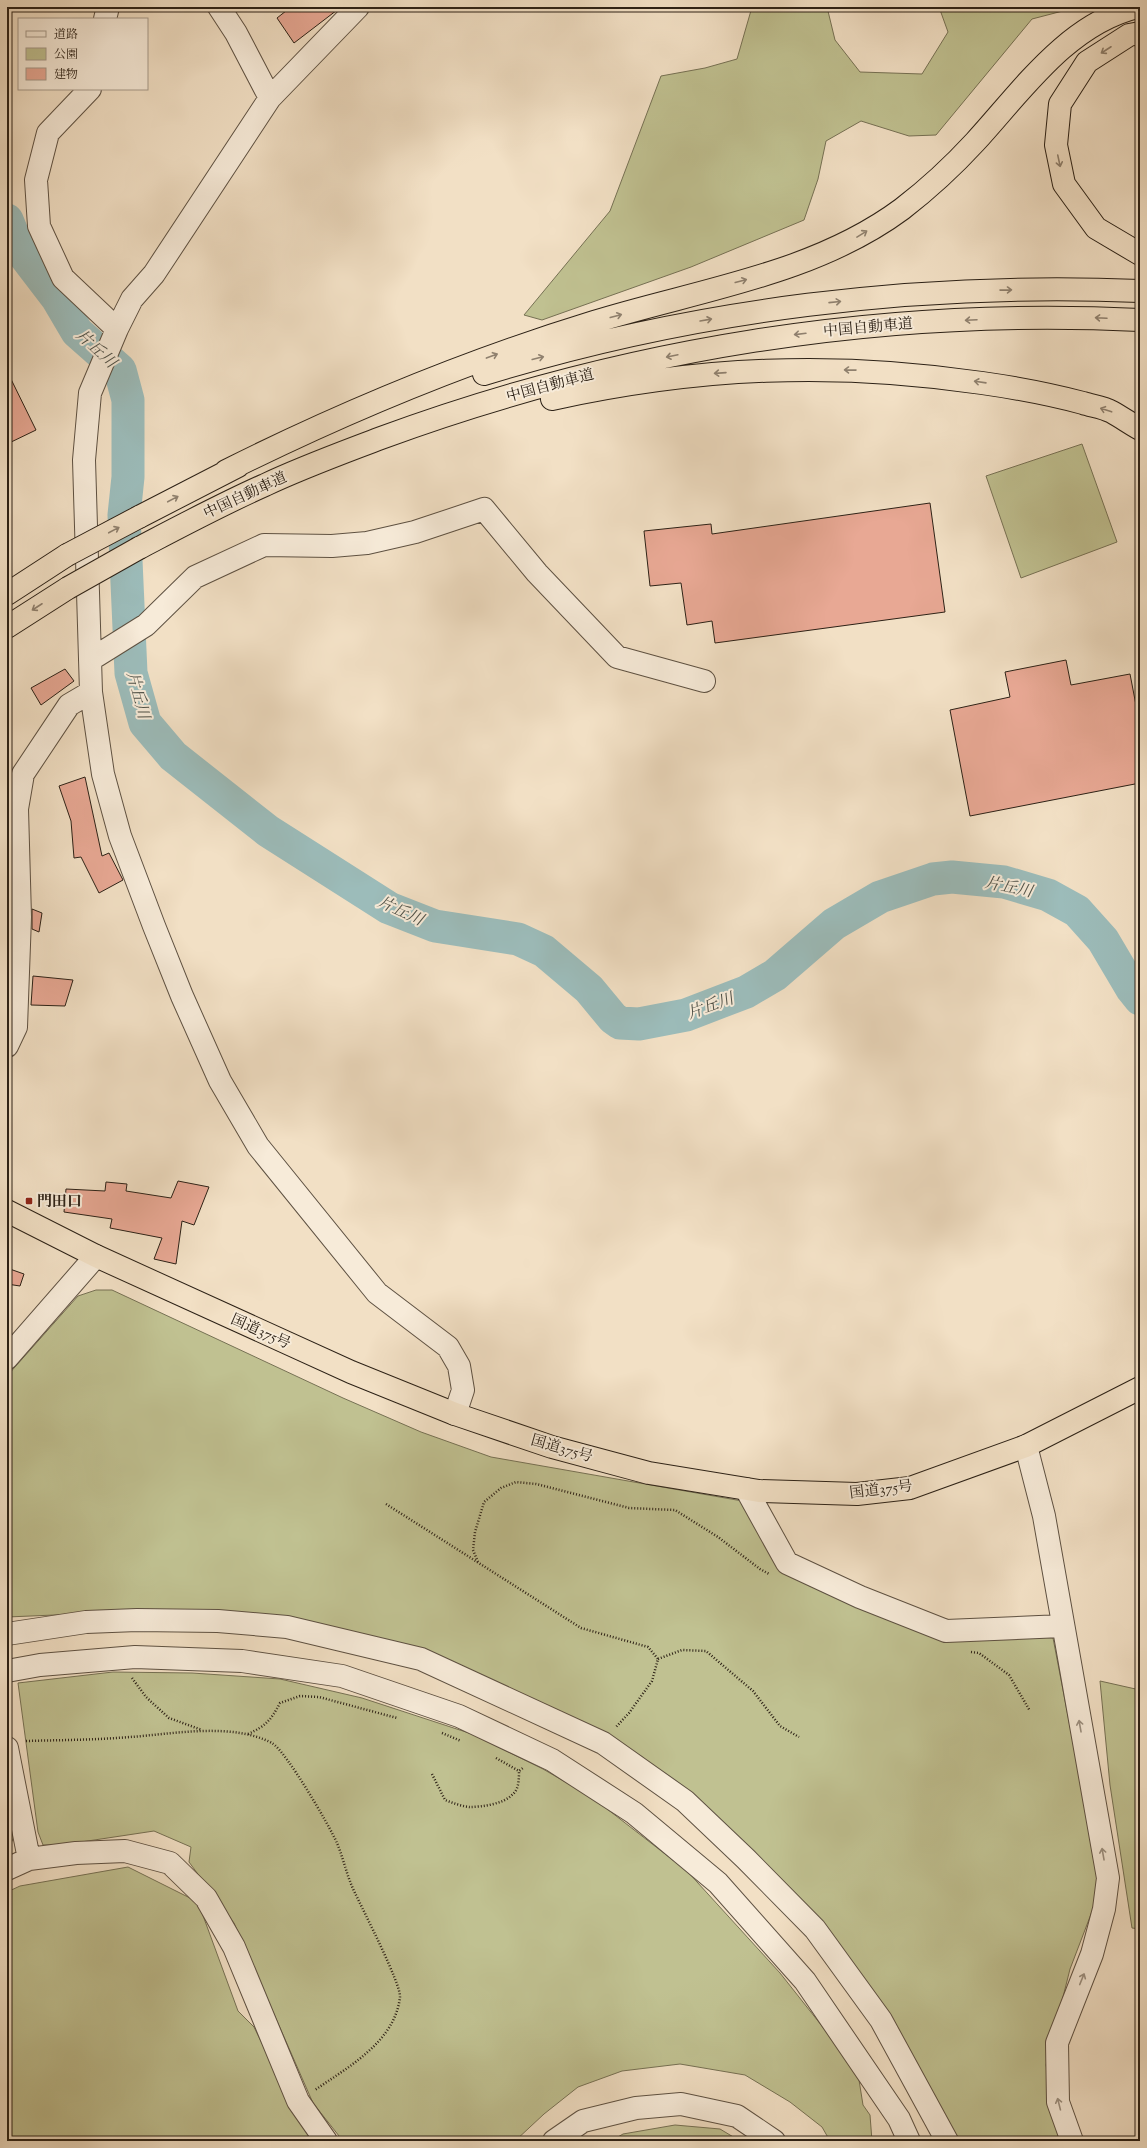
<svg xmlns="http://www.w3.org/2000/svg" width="1147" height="2148" viewBox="0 0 1147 2148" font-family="'Sorts Mill Goudy','Noto Serif JP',serif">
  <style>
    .green { fill: #c0c191; stroke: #767154 }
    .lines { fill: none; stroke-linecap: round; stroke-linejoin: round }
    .river { stroke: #9cbcba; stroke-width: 33 }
    .building { fill: #e8a894; stroke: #2c2116 }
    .minor-casing { stroke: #5e5142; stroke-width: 24 }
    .highway-casing { stroke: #2c2116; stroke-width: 24 }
    .path { stroke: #2c2116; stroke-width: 2.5; stroke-dasharray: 1 2; stroke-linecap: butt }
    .minor { stroke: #f7ebd9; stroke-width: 22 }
    .highway { stroke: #f2e0c5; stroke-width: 22 }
    .highway-bridge-casing { stroke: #2c2116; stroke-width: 24; stroke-linecap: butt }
    .highway-bridge { stroke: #f2e0c5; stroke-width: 22 }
    .oneway { stroke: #8f806e }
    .oneway2 { stroke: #9c9081 }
    .poi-dot { fill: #8f2418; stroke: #f7ebd9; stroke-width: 1.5 }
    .labels { text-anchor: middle; stroke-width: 4; stroke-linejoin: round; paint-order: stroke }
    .street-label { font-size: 15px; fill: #2c2116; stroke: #f7ebd9 }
    .poi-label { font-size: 15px; font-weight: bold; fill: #2c2116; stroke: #f7ebd9; text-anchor: start }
    .water-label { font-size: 16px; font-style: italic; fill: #4e5047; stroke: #f7ebd9 }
  </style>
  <rect width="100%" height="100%" fill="#f2e0c5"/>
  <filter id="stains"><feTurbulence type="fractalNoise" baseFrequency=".005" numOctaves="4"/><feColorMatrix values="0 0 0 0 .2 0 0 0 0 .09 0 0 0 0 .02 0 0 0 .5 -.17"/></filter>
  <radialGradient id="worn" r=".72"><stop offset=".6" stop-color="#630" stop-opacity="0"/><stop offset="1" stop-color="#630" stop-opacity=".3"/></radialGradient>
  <!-- green -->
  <path class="green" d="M752 7H827L835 40 860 72 922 74 948 32 939 7H1078L1032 19 936 135 909 136 861 121 826 141 818 179 804 220 691 267 542 320 524 315 610 211 661 76 705 68 737 59Z
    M1082 444 1117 542 1021 578 986 476Z
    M96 1290H112L343 1398 421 1432 491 1457 748 1502 795 1577 993 1633 1053 1638 1101 1888 1070 1969 1046 2065 1058 2128 1063 2141H957L887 2018 718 1820 641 1756 531 1698 356 1633 78 1614 7 1617V1376L78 1296Z
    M113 1672 192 1673 280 1679 362 1698 472 1734 543 1769 593 1798 687 1871 780 1973 833 2040 859 2080 863 2105 870 2115 872 2141H830L822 2127 790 2102 745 2075 680 2064 622 2071 578 2087 544 2114 515 2141H343L313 2103 234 1923 189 1862 191 1847 154 1831 61 1845H43L38 1832 18 1683Z
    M1100 1681 1140 1690V1929L1132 1928 1110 1785Z
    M7 1800 15 1835 7 1851Z
    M128 1867 198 1902 238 2011 254 2027 301 2122 314 2141H7V1892L20 1886Z
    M675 2125 720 2129 740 2141H611L623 2134Z"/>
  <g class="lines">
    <!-- river -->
    <path class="river" d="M7 220 18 247 57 298 77 332 120 370 128 400V477L124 515 131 673 145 723 173 756 268 831 389 908 435 926 518 939 544 951 589 989 613 1018 620 1023 639 1024 686 1015 746 992 775 975 834 924 880 897 933 879 952 877 1004 882 1048 895 1077 911 1103 940 1132 989 1140 999"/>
  </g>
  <!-- building -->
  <path class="building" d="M291 7H341L294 43 277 18Z
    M7 371 36 430 7 444Z
    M930 503 945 612 715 643 712 621 687 625 681 583 650 586 644 531 711 524 712 534Z
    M1066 660 1071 685 1130 674 1140 726V783L970 816 950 710 1010 697 1005 672Z
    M65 669 74 681 41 705 31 688Z
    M85 777 102 856 109 853 123 880 99 893 81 857 74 858 71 821 59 786Z
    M32 909 42 913 39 932 32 929Z
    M33 976 73 980 65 1006 31 1005Z
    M178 1181 209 1187 194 1225 182 1221 176 1264 154 1259 162 1238 110 1228 112 1219 64 1212 66 1189 105 1191 106 1182 127 1184 126 1191 171 1198Z
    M7 1268 24 1274 20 1286 7 1284Z"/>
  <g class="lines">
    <defs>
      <path id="minor" d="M219 7 236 33 270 98
        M358 7 270 98 154 274 132 299 117 329 90 393 84 460 91 692 103 774 120 836 154 926 182 996 220 1081 258 1146 377 1293 448 1347 459 1366 463 1390 455 1414
        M105 19 108 7
        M90 89 48 133 36 180 39 226 63 278 117 329
        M90 660 146 625 195 577 264 545 332 546 367 543 415 532 484 509 537 573 617 657 704 681
        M7 1046 16 1027 20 917 17 809 23 774 69 705 91 692
        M7 1358 96 1256
        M1026 1446 1044 1516 1108 1878 1104 1909 1092 1954 1057 2043 1058 2102 1072 2141
        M746 1489 787 1563 860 1597 946 1631 1062 1626
        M7 1634 86 1622 137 1620 218 1621 287 1627 421 1659 603 1743 685 1801 746 1859 815 1929 881 2020 947 2141
        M7 1671 40 1665 135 1657 242 1661 342 1676 459 1716 552 1760 634 1813 718 1883 805 1981 899 2119 909 2141
        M7 1748 29 1859
        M7 1869 29 1859 76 1853 125 1851 170 1863 206 1898 234 1947 298 2101 326 2141
        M554 2141 583 2121 636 2108 681 2104 737 2116 774 2141"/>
      <path id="highway" d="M1140 33 1129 35 1087 62 1060 104 1056 145 1064 184 1096 228 1140 254
        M484 374C695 309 919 282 1140 291
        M552 399C698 367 834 361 982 383 1017 388 1049 394 1083 403 1092 406 1103 407 1112 412 1121 417 1131 424 1140 429
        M226 471C344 412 467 361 594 322 697 290 813 275 902 209 928 189 952 167 975 142 1021 92 1067 24 1137 7
        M139 517 238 466
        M139 548C181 526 222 504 265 485 303 467 342 453 381 438 623 349 882 307 1140 320
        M7 594 67 555
        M7 627 68 588
        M7 1211 96 1256 351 1372 455 1414 552 1447 649 1473 759 1491 857 1494 910 1488 1026 1446 1140 1388"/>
    </defs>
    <!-- minor casing -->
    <use href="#minor" class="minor-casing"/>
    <!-- highway casing -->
    <use href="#highway" class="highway-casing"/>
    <!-- path -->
    <path class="path" d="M386 1504 581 1628 648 1647 658 1659 652 1681 629 1713 616 1727
      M478 1562 473 1550 475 1532 484 1502 501 1488 516 1482 536 1484 629 1508 675 1510 718 1537 760 1569 769 1574
      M971 1652 979 1653 1009 1675 1030 1711
      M658 1659 682 1650 706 1651 753 1691 780 1726 799 1737
      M132 1678 146 1697 169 1718 202 1730
      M442 1733 461 1741
      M248 1734C266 1726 271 1720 280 1703L300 1696 319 1697 397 1718
      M26 1741C61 1740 95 1740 130 1737 174 1734 231 1722 272 1743 286 1751 329 1825 337 1843 344 1860 347 1877 355 1893 363 1910 401 1984 400 1997 395 2042 348 2067 315 2090
      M496 1758 519 1771 523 1768
      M432 1774 445 1800C453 1803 461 1806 469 1807 482 1807 504 1804 513 1794 519 1789 519 1778 519 1771"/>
    <!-- minor -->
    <use href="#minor" class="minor"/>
    <!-- highway -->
    <use href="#highway" class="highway"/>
    <defs>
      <path id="highway-bridge" d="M67 555 139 517
        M68 588 139 548"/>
    </defs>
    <!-- highway-bridge casing -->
    <use href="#highway-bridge" class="highway-bridge-casing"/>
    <!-- highway-bridge -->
    <use href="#highway-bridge" class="highway-bridge"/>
  </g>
  <!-- one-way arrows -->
  <defs><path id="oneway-shaft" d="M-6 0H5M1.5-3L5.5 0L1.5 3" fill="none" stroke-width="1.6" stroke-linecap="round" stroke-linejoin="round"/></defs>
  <g class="oneway">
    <use href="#oneway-shaft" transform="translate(1106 50) rotate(147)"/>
    <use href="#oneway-shaft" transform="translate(1059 161) rotate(78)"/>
    <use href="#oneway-shaft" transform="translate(862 234) rotate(-32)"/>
    <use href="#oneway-shaft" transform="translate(741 281) rotate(-15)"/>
    <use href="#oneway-shaft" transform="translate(1006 290) rotate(-1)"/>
    <use href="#oneway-shaft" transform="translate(835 302) rotate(-6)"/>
    <use href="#oneway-shaft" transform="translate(616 316) rotate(-15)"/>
    <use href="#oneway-shaft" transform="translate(1101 318) rotate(-177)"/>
    <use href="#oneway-shaft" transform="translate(706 320) rotate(-10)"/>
    <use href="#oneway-shaft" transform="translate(971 320) rotate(177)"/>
    <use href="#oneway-shaft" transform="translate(800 334) rotate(173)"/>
    <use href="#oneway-shaft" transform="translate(492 356) rotate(-20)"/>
    <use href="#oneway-shaft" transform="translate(672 356) rotate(168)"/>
    <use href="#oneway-shaft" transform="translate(538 358) rotate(-14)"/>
    <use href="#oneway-shaft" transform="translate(850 370) rotate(-179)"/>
    <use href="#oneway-shaft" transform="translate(720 373) rotate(176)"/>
    <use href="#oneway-shaft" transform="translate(980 382) rotate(-172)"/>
    <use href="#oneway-shaft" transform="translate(1106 410) rotate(-162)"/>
    <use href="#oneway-shaft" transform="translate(173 499) rotate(-28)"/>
    <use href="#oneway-shaft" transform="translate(114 530) rotate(-28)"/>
    <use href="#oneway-shaft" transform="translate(37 607) rotate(147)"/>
  </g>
  <g class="oneway2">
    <use href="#oneway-shaft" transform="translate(1080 1726) rotate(-100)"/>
    <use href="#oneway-shaft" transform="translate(1103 1854) rotate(-100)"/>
    <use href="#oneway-shaft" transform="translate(1082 1979) rotate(-68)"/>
    <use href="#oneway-shaft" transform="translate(1059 2104) rotate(-104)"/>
  </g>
  <!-- markers -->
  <rect class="poi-dot" x="25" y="1197" width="8" height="8" rx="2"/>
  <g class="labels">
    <!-- street labels -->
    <g class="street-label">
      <text transform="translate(868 327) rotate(-5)" y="5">中国自動車道</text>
      <text transform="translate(550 385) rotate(-15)" y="5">中国自動車道</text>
      <text transform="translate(245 495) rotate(-25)" y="5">中国自動車道</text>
      <text transform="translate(261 1331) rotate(24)" y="5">国道375号</text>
      <text transform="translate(562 1448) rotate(16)" y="5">国道375号</text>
      <text transform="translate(881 1489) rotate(-7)" y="5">国道375号</text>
    </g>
    <!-- poi labels -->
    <g class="poi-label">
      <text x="37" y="1206">門田口</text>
    </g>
    <!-- water labels -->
    <g class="water-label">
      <text transform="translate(97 348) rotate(43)" y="6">片丘川</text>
      <text transform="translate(139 695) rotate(75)" y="6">片丘川</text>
      <text transform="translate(1009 886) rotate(12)" y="6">片丘川</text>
      <text transform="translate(401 910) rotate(25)" y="6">片丘川</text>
      <text transform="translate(710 1005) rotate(-20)" y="6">片丘川</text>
    </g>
  </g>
  <!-- margin -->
  <rect width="1147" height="2148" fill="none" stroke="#f2e0c5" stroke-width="24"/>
  <rect x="8" y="8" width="1131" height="2132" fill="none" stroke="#2c2116" stroke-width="2"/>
  <rect x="12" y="12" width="1123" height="2124" fill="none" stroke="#2c2116"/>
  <!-- legend -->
  <rect x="18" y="18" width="130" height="72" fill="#f7ebd9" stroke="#a69a8b"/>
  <rect x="26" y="31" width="20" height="6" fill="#f7ebd9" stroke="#a69a8b"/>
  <text x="54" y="38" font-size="12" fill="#2c2116">道路</text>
  <rect x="26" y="48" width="20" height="12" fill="#c0c191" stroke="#a69a8b"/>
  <text x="54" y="58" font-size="12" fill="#2c2116">公園</text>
  <rect x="26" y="68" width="20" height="12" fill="#e8a894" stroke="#a69a8b"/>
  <text x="54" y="78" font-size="12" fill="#2c2116">建物</text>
  <rect width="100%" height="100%" filter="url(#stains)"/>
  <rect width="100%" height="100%" fill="url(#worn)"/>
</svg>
